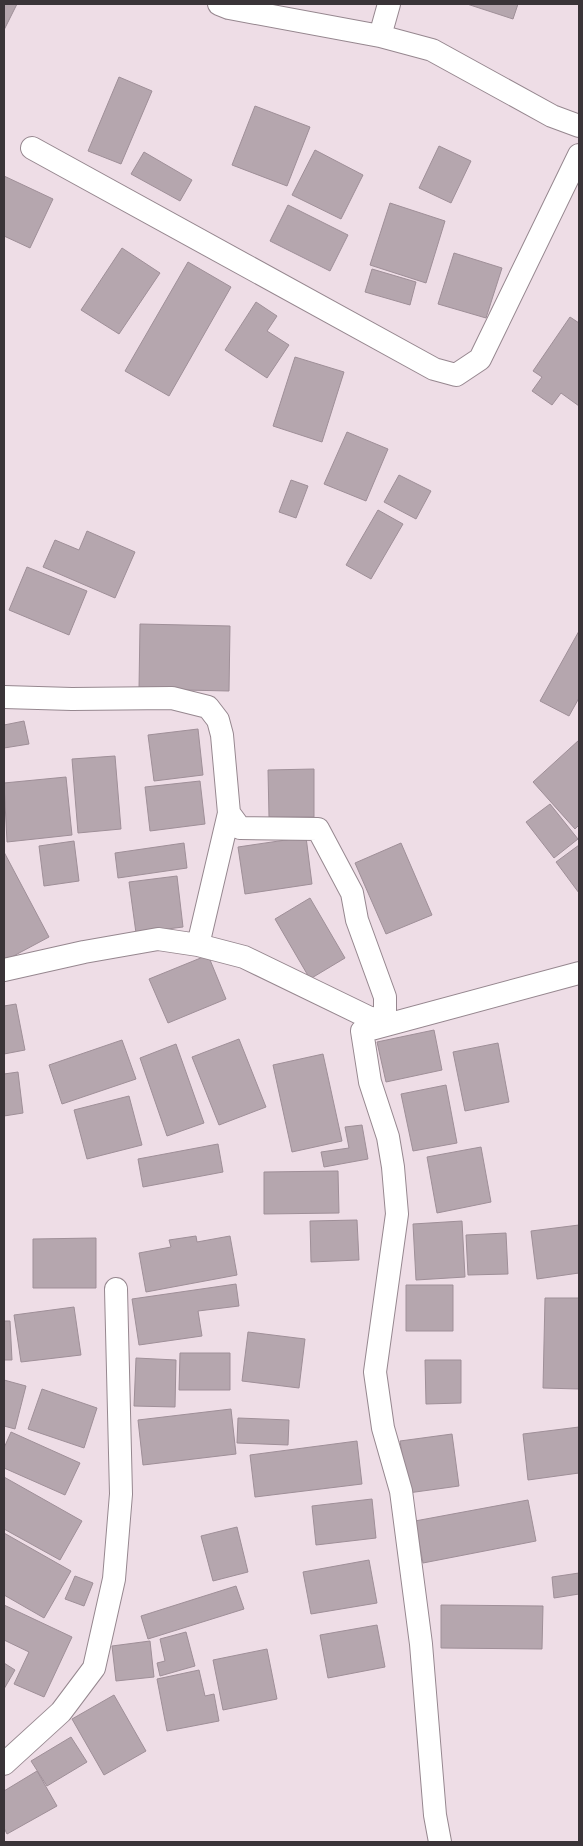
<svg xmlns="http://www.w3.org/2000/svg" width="583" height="1846" viewBox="0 0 583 1846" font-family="Commissioner,sans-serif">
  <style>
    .building { fill: #b5a6ae; stroke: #9f8f98 }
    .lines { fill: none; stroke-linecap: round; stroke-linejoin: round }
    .minor-casing { stroke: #96878f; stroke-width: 24 }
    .minor { stroke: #fff; stroke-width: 22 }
  </style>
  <rect width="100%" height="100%" fill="#eedde6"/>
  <!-- building -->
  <path class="building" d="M4 4H17L4 30Z
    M467 4H518L513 19Z
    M119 77 152 91 121 164 88 151Z
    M255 106 310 127 287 186 232 165Z
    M439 146 471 161 451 203 419 188Z
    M315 150 363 175 341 219 292 195Z
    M144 152 192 180 180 201 131 174Z
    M4 176 53 199 30 248 4 236Z
    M390 203 445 221 426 283 370 265Z
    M288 205 348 235 330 271 270 241Z
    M122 248 160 273 119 334 81 310Z
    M454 253 502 268 486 318 438 304Z
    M188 262 231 287 169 396 125 371Z
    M372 269 416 282 410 305 365 292Z
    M256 302 277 316 267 331 289 345 267 378 225 350Z
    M570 317 579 323V406L561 393 552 405 532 391 542 377 533 371Z
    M295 357 344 372 322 442 273 426Z
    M347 432 388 449 366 501 324 484Z
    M399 475 431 491 416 519 384 502Z
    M291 480 308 486 296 518 279 512Z
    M378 510 403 524 371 579 346 565Z
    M87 531 135 552 115 598 43 567 55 540 79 550Z
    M27 567 87 591 69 635 9 610Z
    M140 624 230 626 229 691 139 689Z
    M579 631V698L569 716 540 701Z
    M24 721 29 744 4 748V725Z
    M198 729 203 775 154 781 148 735Z
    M579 740V825L575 829 533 782Z
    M115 756 121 829 78 833 72 759Z
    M314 769V817H269L268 770Z
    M66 777 72 835 7 842 4 783Z
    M200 781 205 824 150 831 145 787Z
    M550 804 578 839 554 858 526 822Z
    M306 837 312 884 245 894 238 847Z
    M74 841 79 881 44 886 39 846Z
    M184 843 187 868 118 878 115 853Z
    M401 843 432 915 386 934 355 863Z
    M579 845V893L556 862Z
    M4 852 49 937 6 960 4 956Z
    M177 876 183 927 136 933 129 882Z
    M310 898 345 958 310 979 275 919Z
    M208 955 226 999 168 1023 149 979Z
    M16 1004 25 1050 4 1054V1006Z
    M434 1030 442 1070 386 1082 377 1042Z
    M239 1039 266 1107 219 1125 192 1057Z
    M122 1040 136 1079 62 1104 49 1065Z
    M498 1043 509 1102 465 1111 453 1052Z
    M176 1044 204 1123 167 1136 140 1058Z
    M323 1054 342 1141 292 1152 273 1065Z
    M18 1072 23 1113 4 1116V1074Z
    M446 1085 457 1143 413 1151 401 1094Z
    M129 1096 142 1145 87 1159 74 1110Z
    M362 1125 368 1159 324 1167 321 1152 349 1148 345 1127Z
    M218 1144 223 1172 143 1187 138 1159Z
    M481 1147 491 1202 437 1213 427 1157Z
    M338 1171 339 1213 264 1214V1172Z
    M357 1220 359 1260 311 1262 310 1221Z
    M462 1221 465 1277 416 1280 413 1224Z
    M579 1225V1273L537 1279 531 1231Z
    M506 1233 508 1274 468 1275 466 1235Z
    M196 1236 197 1242 230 1236 237 1275 146 1292 139 1253 171 1247 169 1240Z
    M96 1238V1288H33V1239Z
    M236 1284 239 1306 198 1311 202 1336 139 1345 132 1299Z
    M406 1285H453V1331H406Z
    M545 1298H579V1389L543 1388Z
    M74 1307 81 1355 21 1362 14 1315Z
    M4 1321H10L12 1360H4Z
    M248 1332 305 1339 299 1388 242 1381Z
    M180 1353H230V1390H179Z
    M136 1358 176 1360 175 1407 134 1406Z
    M425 1360H461V1403L426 1404Z
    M4 1380 26 1386 15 1429 4 1426Z
    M42 1389 97 1408 84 1448 28 1429Z
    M231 1409 236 1454 143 1465 138 1420Z
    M238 1418 289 1420 288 1445 237 1443Z
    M579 1427V1473L528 1480 523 1434Z
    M11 1432 80 1463 65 1495 4 1468V1448Z
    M452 1434 459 1486 408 1493 400 1441Z
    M357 1441 362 1484 255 1497 250 1455Z
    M4 1477 82 1521 60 1560 4 1529Z
    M372 1499 376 1538 316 1545 312 1506Z
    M528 1500 536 1541 423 1563 415 1521Z
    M237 1527 248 1572 213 1581 201 1536Z
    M4 1533 71 1571 44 1618 4 1595Z
    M369 1560 377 1603 311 1614 303 1572Z
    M579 1573V1594L554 1598 552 1577Z
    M75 1576 93 1583 84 1606 65 1599Z
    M236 1586 244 1609 148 1639 141 1616Z
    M4 1605 72 1637 44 1697 14 1684 29 1652 4 1640Z
    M441 1605 543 1606 542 1649 441 1648Z
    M377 1625 385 1667 328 1678 320 1635Z
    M186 1632 195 1666 160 1676 157 1663 165 1661 160 1639Z
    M150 1641 154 1677 116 1681 112 1646Z
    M267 1649 277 1699 223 1710 213 1660Z
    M4 1663 15 1670 4 1689Z
    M199 1670 205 1696 214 1694 219 1721 167 1731 157 1679Z
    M114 1695 146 1751 104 1775 72 1719Z
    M71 1737 87 1762 47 1786 31 1761Z
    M37 1771 57 1806 7 1834 4 1828V1791Z"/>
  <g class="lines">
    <defs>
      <path id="minor" d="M219 4 229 8 380 36 432 50 552 116 579 126
        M380 36 389 4
        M32 148 434 369 456 375 480 359 579 155
        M4 697 72 699 172 698 208 707 218 720 222 735 229 813 240 828 318 829 352 893 357 920 385 997V1012L362 1031 370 1082 388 1137 393 1167 397 1214 375 1372 383 1428 401 1491 421 1644 435 1815 440 1842
        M198 945 229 813
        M4 970 84 952 158 939 198 945 244 957 374 1020
        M368 1030 579 973
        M4 1764 61 1712 94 1668 114 1579 121 1494 116 1289"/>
    </defs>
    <!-- minor casing -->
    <use href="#minor" class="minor-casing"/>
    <!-- minor -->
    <use href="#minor" class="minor"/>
  </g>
  <!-- border -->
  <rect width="583" height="1846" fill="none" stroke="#3a3438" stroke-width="10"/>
</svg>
